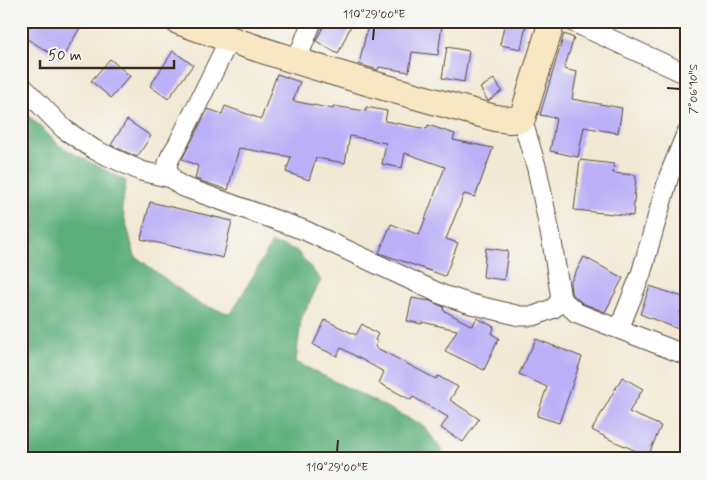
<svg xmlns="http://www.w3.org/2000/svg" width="707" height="480" viewBox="0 0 707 480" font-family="Mynerve,sans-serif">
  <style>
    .forest { fill: #5cae7a; stroke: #4c6c4c }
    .building { fill: #bbb0f7 }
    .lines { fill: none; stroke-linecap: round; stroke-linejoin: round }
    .street-casing { stroke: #564739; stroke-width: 21 }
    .secondary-casing { stroke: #564739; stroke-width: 28 }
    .street { stroke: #fff; stroke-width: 19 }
    .secondary { stroke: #f9e7c3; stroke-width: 26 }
    .ticks { fill: none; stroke: #3b2a1e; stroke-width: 2 }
    .neatline { fill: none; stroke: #3b2a1e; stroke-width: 2 }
    .ticks-label { font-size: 12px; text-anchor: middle; fill: #3b2a1e }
  </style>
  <rect width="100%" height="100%" fill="#f6f6f2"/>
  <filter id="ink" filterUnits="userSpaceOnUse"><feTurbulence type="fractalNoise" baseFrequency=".02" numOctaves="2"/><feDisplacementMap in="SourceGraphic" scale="10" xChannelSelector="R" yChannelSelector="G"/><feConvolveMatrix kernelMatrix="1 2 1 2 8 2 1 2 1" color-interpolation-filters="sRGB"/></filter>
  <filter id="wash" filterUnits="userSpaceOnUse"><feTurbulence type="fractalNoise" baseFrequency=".0096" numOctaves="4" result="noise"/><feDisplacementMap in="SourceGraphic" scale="20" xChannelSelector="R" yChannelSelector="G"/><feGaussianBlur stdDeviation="1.12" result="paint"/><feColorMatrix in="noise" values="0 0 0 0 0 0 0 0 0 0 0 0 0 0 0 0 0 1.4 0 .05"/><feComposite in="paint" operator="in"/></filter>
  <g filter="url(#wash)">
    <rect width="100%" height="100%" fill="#f2e9d4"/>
    <!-- forest -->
    <path class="forest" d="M21 108 60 146 126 181 122 208 135 256 199 304 231 314 272 243 296 250 321 280 301 319 296 362 424 426 448 459H21Z"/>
    <g id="blocks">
      <!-- building -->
      <path class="building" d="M21 21H84L61 60 21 35Z
        M326 21H353L338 54 316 41Z
        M369 21H416V23L442 25 438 55 412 52 409 72 379 67 378 70 359 64Z
        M505 21H527L521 49 500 45Z
        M564 34 574 38 564 69 577 72 572 99 622 108 618 133 584 127 578 157 550 151 556 118 540 115Z
        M447 47 469 51 464 82 442 78Z
        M173 51 193 65 168 99 150 86Z
        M110 59 130 76 111 98 91 81Z
        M277 74 300 82 293 101 333 109V106L366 111V107L387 111 385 121 427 129 428 125 455 134 453 140 493 148 475 197 464 194 446 239 458 243 445 276 379 253 391 224 419 235 445 167 405 153 402 168 382 164 386 143 350 136 345 163 316 158 309 180 286 172 291 157 239 148 228 190 195 179 198 166 182 159 208 109 222 114 225 106 261 119Z
        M494 79 502 91 488 101 480 88Z
        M127 120 151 136 137 157 111 145Z
        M580 160 614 164 613 173 636 175 633 216 574 210Z
        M150 202 232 221 223 258 141 239Z
        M486 248 508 251 504 280 483 277Z
        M584 257 623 278 605 312 582 303 571 293 570 283Z
        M650 286 686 298 680 313 686 316V332L640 314Z
        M412 298 430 301 444 307 443 310 472 326 477 318 494 327 492 334 499 338 484 370 445 351 457 330 422 322V324L407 321Z
        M325 320 356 335 362 324 378 334 375 340 378 342 375 347 436 379 438 376 458 387 450 400 479 419 463 442 441 428 448 417 413 397 411 400 379 383 384 372 341 348 337 356 313 345Z
        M536 339 582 357 559 423 537 416 547 387 519 374Z
        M622 377 643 389 629 412 661 426 648 456 611 440 592 430Z"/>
    </g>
  </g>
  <g filter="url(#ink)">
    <use href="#blocks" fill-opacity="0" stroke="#564739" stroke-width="1"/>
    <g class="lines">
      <defs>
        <path id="street" d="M571 21 686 74
          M229 40 178 144C166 163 161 170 181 186L304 230 443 295 471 304 520 316H534L554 308 561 299
          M297 60 312 21
          M21 85 64 129 95 150 141 171 171 178
          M522 119 537 169 552 242 561 299 577 313 686 355
          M619 329 641 274 669 176 686 134"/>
        <path id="secondary" d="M178 21C282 59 388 89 495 118L510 120 522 119 552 21"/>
      </defs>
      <!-- street casing -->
      <use href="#street" class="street-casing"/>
      <!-- secondary casing -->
      <use href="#secondary" class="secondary-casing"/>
      <!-- street -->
      <use href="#street" class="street"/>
      <!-- secondary -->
      <use href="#secondary" class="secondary"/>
    </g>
  </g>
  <!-- ticks -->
  <path class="ticks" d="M373 40 374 28M667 88 680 89M337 452 338 440"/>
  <!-- margin -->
  <rect width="707" height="480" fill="none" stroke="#f6f6f2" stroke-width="55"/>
  <!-- scale -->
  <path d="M40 60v8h134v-8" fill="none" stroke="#3b2a1e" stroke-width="2.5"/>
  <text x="48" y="60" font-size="15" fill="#3b2a1e" stroke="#f6f6f2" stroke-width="4" paint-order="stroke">50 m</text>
  <rect x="28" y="28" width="652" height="424" class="neatline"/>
  <g class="ticks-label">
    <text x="374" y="18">110°29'00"E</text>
    <text transform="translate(693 89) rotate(-90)" y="4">7°06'10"S</text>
    <text x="337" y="471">110°29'00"E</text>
  </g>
</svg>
